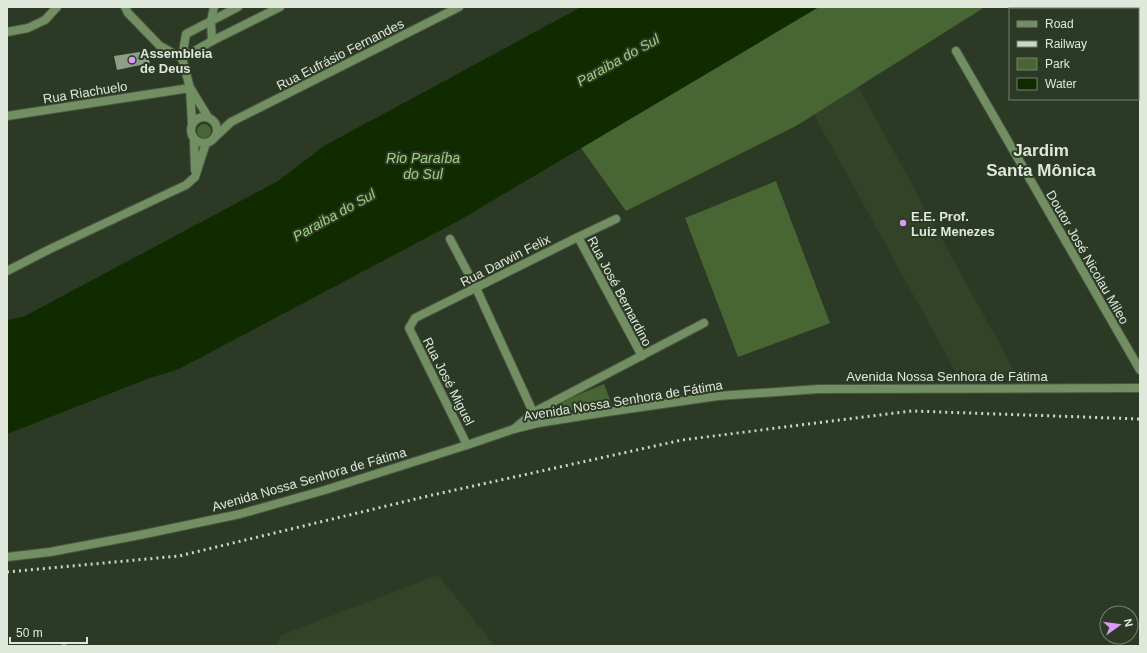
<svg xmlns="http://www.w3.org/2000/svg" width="1147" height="653" viewBox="0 0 1147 653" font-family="Arial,sans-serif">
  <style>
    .built { fill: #324328 }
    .green { fill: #476634 }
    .water { fill: #102b00 }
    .building { fill: #8e9e86 }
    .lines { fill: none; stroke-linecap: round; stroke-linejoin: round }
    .service-casing { stroke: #495642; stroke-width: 6 }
    .minor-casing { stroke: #495642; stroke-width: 10 }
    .tertiary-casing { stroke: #495642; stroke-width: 10 }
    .service { stroke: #728f63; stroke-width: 4.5 }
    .minor { stroke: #728f63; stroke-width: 8 }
    .tertiary { stroke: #728f63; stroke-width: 8 }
    .rail { stroke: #ccd6c8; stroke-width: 3; stroke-dasharray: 2 4; stroke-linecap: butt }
    .poi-dot { fill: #da9af6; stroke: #2c3a25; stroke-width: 1.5 }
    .labels { text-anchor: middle; stroke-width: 4; stroke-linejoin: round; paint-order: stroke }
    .poi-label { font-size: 13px; font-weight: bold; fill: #dfe8db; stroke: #2c3a25; text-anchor: start }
    .street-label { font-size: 13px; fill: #dfe8db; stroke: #2c3a25 }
    .water-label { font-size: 14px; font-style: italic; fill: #9bd37c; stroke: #2c3a25 }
    .district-label { font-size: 17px; font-weight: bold; fill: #dfe8db; stroke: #2c3a25 }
  </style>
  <rect width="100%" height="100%" fill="#2c3a25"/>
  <!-- built -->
  <path class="built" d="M838 50 1016 374H957L791 73Z
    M438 575 495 646H276L281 635Z"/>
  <!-- green -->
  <path class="green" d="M815 7H985L796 126 626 211 581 148Z
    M197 131a7 7 0 1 1 14 0a7 7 0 1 1-14 0Z
    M776 181 830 323 738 357 685 218Z
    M604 384 612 405 557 412 563 401Z"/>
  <!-- water -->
  <path class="water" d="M581 7H819L460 220 179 369 147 379 7 434V320L23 317 278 181 324 146Z"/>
  <!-- building -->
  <path class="building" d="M146 51 150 63 117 70 114 56Z"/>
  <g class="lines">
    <defs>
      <path id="service" d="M64 646V645"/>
      <path id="minor" d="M125 7 128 13 160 46 182 58
        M7 32 28 28 45 20 57 7
        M212 41 211 21 214 7
        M956 51 1140 370
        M1138 59 1140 58
        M7 116 190 88
        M191 130a13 13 0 1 1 26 0a13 13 0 1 1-26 0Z
        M214 138 231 122 459 7
        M194 139 195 170
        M578 237 642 356
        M450 239 476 288 538 423
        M7 271 50 249 186 185 195 177 206 143
        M514 429 534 412 704 323
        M467 445 409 328 415 318 578 237 616 219"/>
      <path id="tertiary" d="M182 58 212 41 280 7
        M191 89 208 117
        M192 124 190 88 182 58 186 34 238 7
        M7 557 50 552 140 535 240 514 325 490 467 445 514 429 538 423 607 412 718 396 819 389 1140 388"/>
    </defs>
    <!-- service casing -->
    <use href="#service" class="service-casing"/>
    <!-- minor casing -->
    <use href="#minor" class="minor-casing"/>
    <!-- tertiary casing -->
    <use href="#tertiary" class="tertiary-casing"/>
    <!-- service -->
    <use href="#service" class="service"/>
    <!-- minor -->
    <use href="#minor" class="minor"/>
    <!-- tertiary -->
    <use href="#tertiary" class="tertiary"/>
    <!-- rail -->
    <path class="rail" d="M7 572 179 556 428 496 682 440 912 411 1140 419"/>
  </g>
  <!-- markers -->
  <g class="poi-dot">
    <circle cx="132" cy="60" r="4"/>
    <circle cx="903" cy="223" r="4"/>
  </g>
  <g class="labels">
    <!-- poi labels -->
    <g class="poi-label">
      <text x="140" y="58">Assembleia<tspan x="140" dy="15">de Deus</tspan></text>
      <text x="911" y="221">E.E. Prof.<tspan x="911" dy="15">Luiz Menezes</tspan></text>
    </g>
    <!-- street labels -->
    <g class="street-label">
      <text transform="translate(340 54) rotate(-27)" y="5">Rua Eufrásio Fernandes</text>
      <text transform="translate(85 92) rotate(-9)" y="5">Rua Riachuelo</text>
      <text transform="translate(1088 257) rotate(60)" y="5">Doutor José Nicolau Mileo</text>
      <text transform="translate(505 260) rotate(-27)" y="5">Rua Darwin Felix</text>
      <text transform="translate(620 291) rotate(62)" y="5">Rua José Bernardino</text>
      <text x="947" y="381">Avenida Nossa Senhora de Fátima</text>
      <text transform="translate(449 381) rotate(63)" y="5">Rua José Miguel</text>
      <text transform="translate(623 400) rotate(-9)" y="5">Avenida Nossa Senhora de Fátima</text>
      <text transform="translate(309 479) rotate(-16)" y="5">Avenida Nossa Senhora de Fátima</text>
    </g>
    <!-- water labels -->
    <g class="water-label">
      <text transform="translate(618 60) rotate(-29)" y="5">Paraiba do Sul</text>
      <text x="423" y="163">Rio Paraíba<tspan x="423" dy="16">do Sul</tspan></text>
      <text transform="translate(334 215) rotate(-29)" y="5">Paraiba do Sul</text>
    </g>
    <!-- district labels -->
    <g class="district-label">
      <text x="1041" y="156">Jardim<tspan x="1041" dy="20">Santa Mônica</tspan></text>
    </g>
  </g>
  <!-- border -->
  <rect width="1147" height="653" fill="none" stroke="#dfe8db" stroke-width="16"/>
  <!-- legend -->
  <rect x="1009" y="8" width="130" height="92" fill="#2c3a25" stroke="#74806e"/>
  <rect x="1017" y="21" width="20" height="6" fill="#728f63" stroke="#74806e"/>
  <text x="1045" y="28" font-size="12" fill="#dfe8db">Road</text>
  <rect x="1017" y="41" width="20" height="6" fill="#ccd6c8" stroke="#74806e"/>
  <text x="1045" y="48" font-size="12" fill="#dfe8db">Railway</text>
  <rect x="1017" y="58" width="20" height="12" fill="#476634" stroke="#74806e"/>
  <text x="1045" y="68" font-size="12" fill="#dfe8db">Park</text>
  <rect x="1017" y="78" width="20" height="12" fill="#102b00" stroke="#74806e"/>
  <text x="1045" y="88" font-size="12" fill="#dfe8db">Water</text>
  <!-- north arrow -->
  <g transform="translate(1119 625) rotate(76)"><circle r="19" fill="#2c3a25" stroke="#74806e"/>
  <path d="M0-3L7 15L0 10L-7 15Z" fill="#da9af6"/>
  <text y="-6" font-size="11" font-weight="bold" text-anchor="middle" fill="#dfe8db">N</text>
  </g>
  <!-- scale -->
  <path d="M10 637v6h77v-6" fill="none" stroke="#dfe8db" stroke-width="2"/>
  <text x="16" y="637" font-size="12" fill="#dfe8db" stroke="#2c3a25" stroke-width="3" paint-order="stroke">50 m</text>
</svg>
